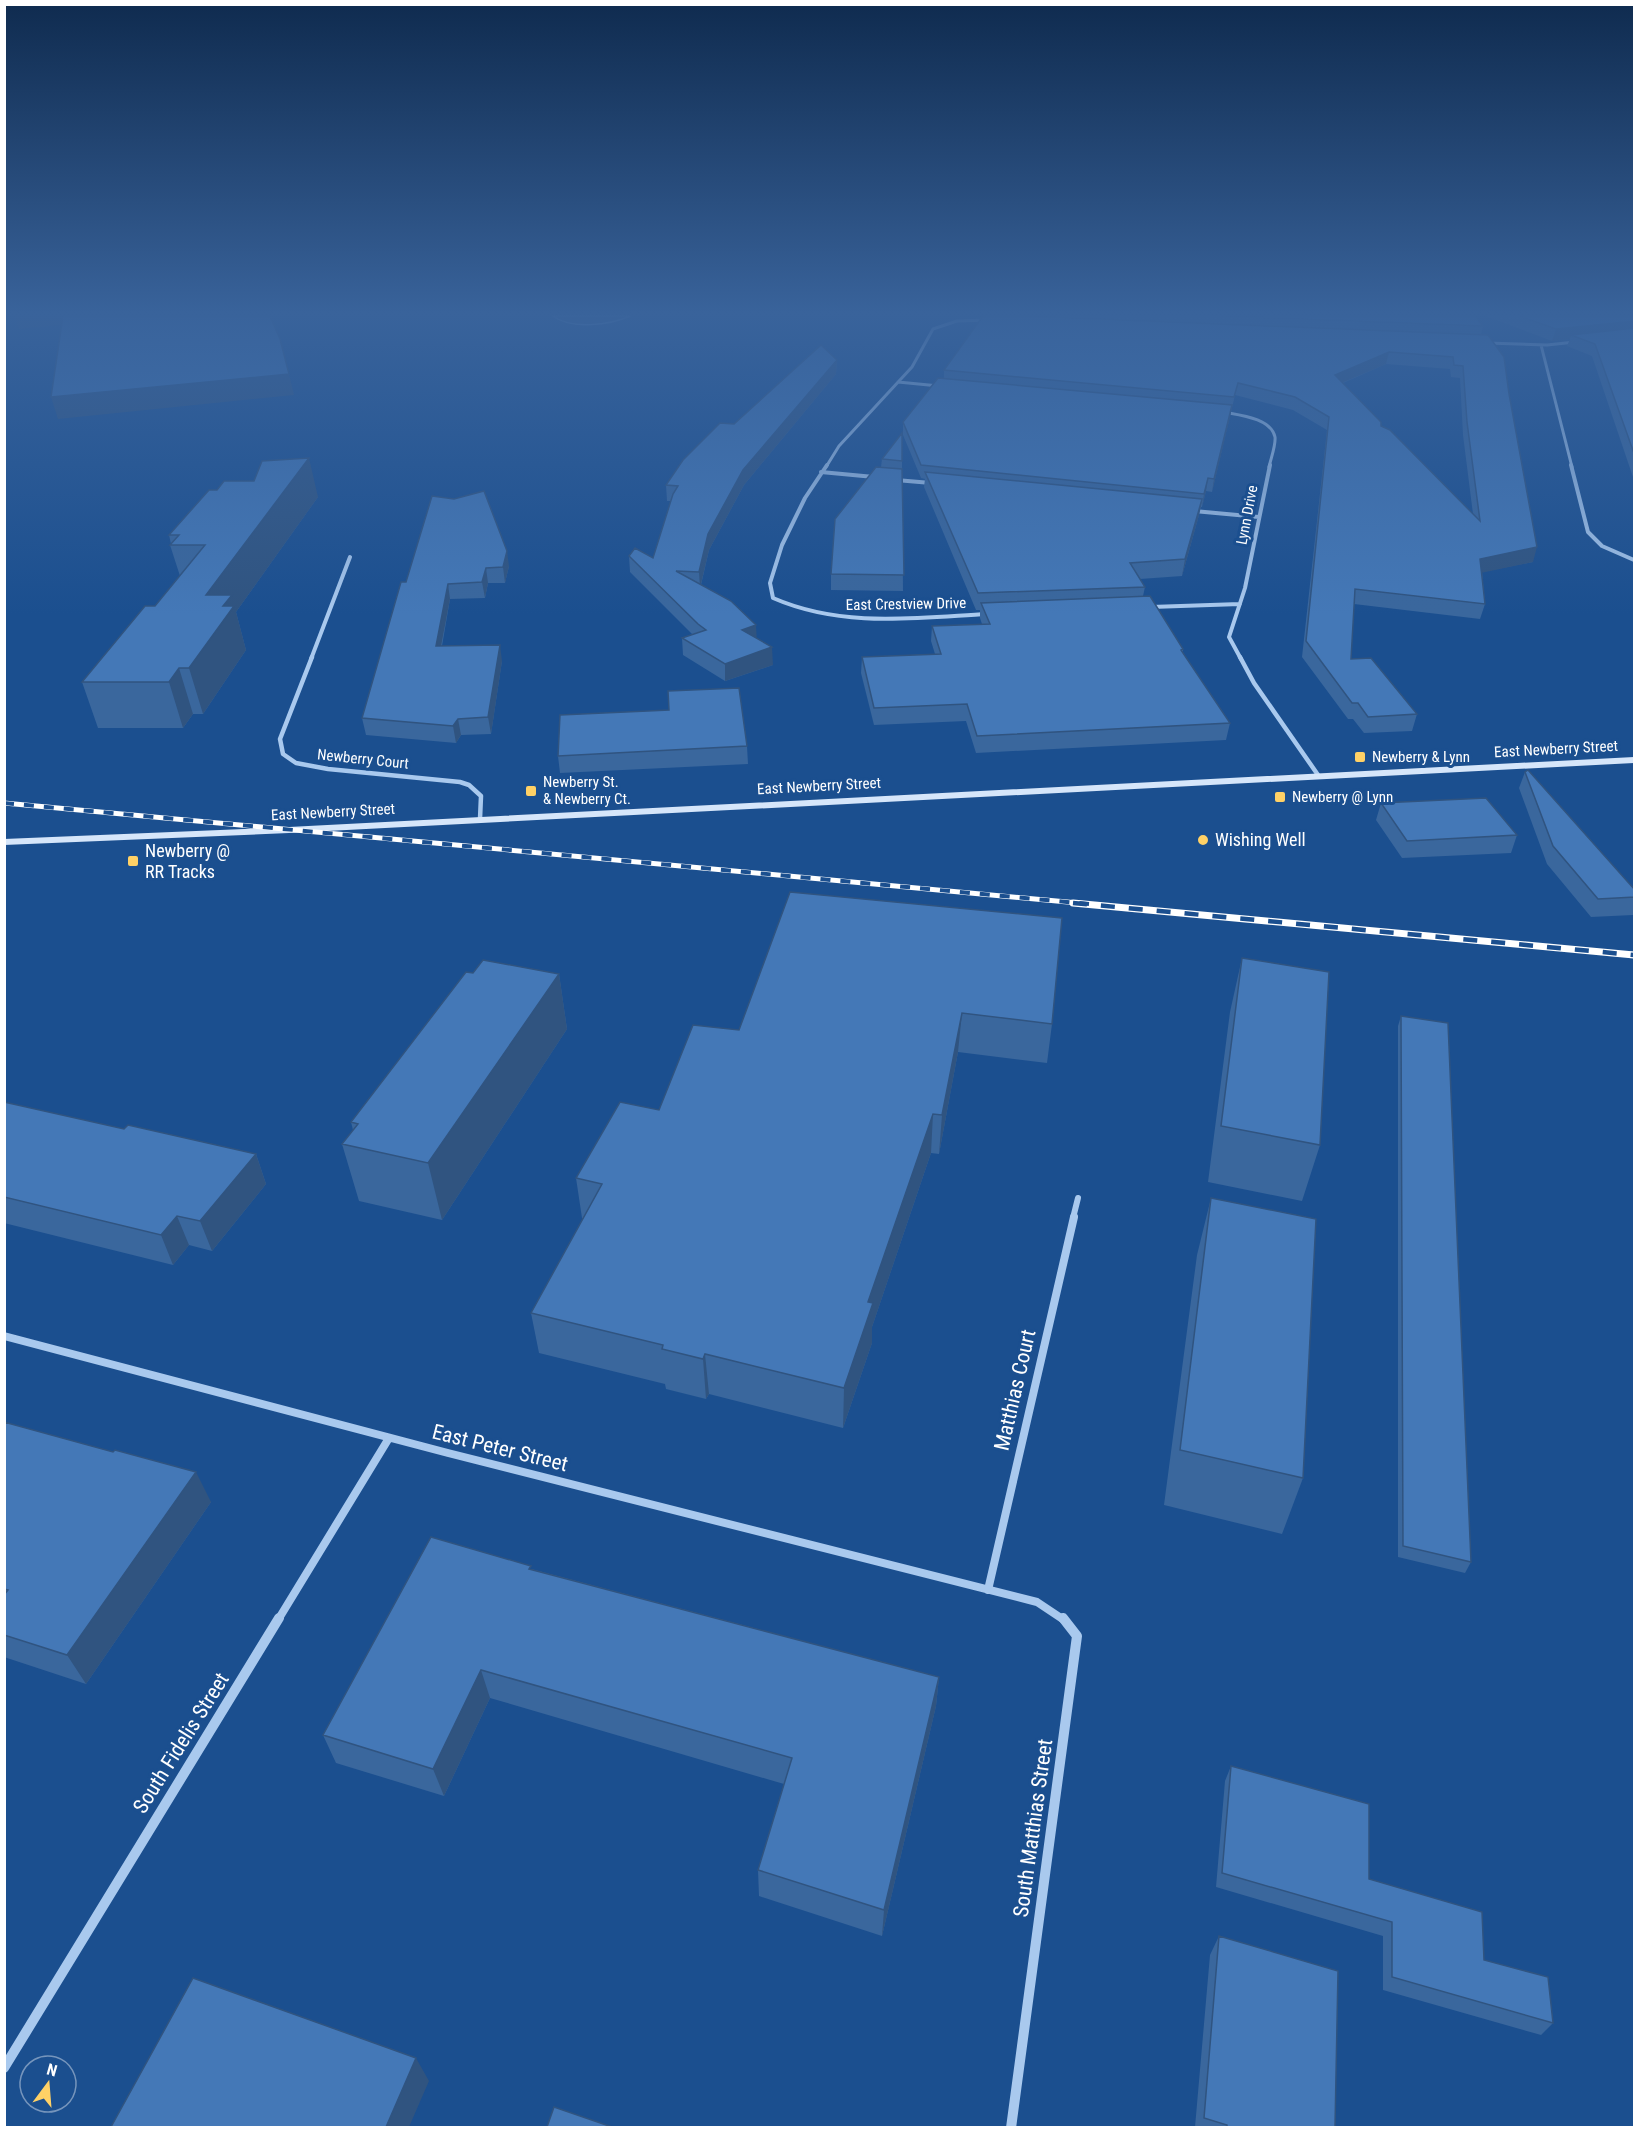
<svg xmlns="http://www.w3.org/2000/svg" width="1639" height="2132" viewBox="0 0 1639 2132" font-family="'Roboto Condensed',sans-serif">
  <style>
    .water { fill: #3c6290; stroke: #9cc4f0; stroke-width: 1.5 }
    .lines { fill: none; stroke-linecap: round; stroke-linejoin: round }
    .minor-far5 { stroke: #a9c9ee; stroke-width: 3 }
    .minor-far4 { stroke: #a9c9ee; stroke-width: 4 }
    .minor-far3 { stroke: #a9c9ee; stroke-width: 4.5 }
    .minor-far2 { stroke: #a9c9ee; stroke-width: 6 }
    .minor-far1 { stroke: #a9c9ee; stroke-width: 8 }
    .minor { stroke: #a9c9ee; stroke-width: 10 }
    .secondary { fill: #d6e6fa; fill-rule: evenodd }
    .rail-far1-casing { stroke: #fff; stroke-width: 5 }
    .rail-casing { stroke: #fff; stroke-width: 7 }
    .rail-far1 { stroke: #1b4f8f; stroke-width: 4; stroke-dasharray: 10; stroke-linecap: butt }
    .rail { stroke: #1b4f8f; stroke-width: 4.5; stroke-dasharray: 14; stroke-linecap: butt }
    .wall { fill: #3a679d; fill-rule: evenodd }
    .shaded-wall { fill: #305480 }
    .building { fill: #4478b7; stroke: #305480; stroke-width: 1.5; fill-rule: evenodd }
    .poi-dot { fill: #ffd166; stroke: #1b4f8f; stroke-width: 2 }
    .labels { text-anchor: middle; stroke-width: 6; stroke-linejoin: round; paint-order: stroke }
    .far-street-label { font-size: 15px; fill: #fff; stroke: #1b4f8f }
    .far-poi-label { font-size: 15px; fill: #fff; stroke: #1b4f8f; text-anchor: start }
    .poi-label { font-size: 18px; fill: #fff; stroke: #1b4f8f; text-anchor: start }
    .near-street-label { font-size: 21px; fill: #fff; stroke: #1b4f8f }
  </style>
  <rect width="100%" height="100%" fill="#1b4f8f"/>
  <!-- water -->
  <path class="water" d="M553 316H630C610 325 571 330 553 316Z"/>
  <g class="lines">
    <!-- minor-far5 -->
    <path class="minor-far5" d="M1487 343 1547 345 1575 342
      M1541 345 1572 467
      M898 382 939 386
      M1224 412C1239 415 1271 418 1275 437 1276 445 1271 458 1269 467
      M826 467 839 446 912 367 933 329 957 321 988 320"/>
    <!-- minor-far4 -->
    <path class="minor-far4" d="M827 465 805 498 782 545 770 583 773 598C842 628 914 618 987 614
      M1571 465 1588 532 1602 546 1634 560
      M821 472 874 477
      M896 480 931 483
      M1194 511 1259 517
      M1151 607 1240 604
      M311 659 350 557
      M1241 659 1229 637 1245 588 1270 465"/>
    <!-- minor-far3 -->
    <path class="minor-far3" d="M312 657 280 739 283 754 296 763 328 769 460 782 469 785 481 796 480 819
      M1240 657 1254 683 1318 775"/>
    <!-- minor-far2 -->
    <path class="minor-far2" d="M1073 1218 1078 1198"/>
    <!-- minor-far1 -->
    <path class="minor-far1" d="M4 1336 448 1453 1037 1602 1064 1620
      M988 1590 1074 1217
      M278 1620 389 1438"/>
    <!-- minor -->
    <path class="minor" d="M4 2068 279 1618
      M1011 2128 1077 1636 1063 1618"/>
    <!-- secondary -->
    <path class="secondary" d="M1634 757V763L289 833 4 845V839L289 827Z"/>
    <defs>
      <path id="rail-far1" d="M4 803 1089 904"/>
      <path id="rail" d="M1073 903 1634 955"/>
    </defs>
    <!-- rail-far1 casing -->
    <use href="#rail-far1" class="rail-far1-casing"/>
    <!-- rail casing -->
    <use href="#rail" class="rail-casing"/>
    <!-- rail-far1 -->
    <use href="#rail-far1" class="rail-far1"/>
    <!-- rail -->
    <use href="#rail" class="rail"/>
  </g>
  <!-- wall -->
  <path class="wall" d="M983 316H1475L1483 326 1481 334 1509 394 1533 562 1482 572 1485 604 1480 619 1354 604 1351 659 1417 714 1412 731 1364 733 1353 719H1348L1302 657 1327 430 1293 410 1235 395 1212 492 1206 491 1202 507H1201L1199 515 1182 576 1140 579 1145 587 1143 596 1183 649V653L1230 723 1226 740 976 753 966 721 874 725 861 673 862 657 935 654 931 641 932 626 982 624 980 618V610H976L924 487 925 479 921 478 903 435V422L944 378V370ZM1386 364 1450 369 1451 377 1460 378 1463 435 1473 514 1381 426 1343 383Z
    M1486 316H1635V483L1592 356 1567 346 1570 339 1552 341Z
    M837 360 836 374 744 485 709 550 701 585 756 625V638L773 665 725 681 683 655 682 638 692 634 630 572 629 556 653 558 671 501H667L666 485 734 424Z
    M882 459 902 461 903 591 831 590V574L881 467Z
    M432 496 509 566 505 583H488L485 598 450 599 442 646 502 661 491 734 461 735 456 743 366 735 362 718 406 582Z
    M318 497 236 612 246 650 203 714H193L183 728H98L82 682 155 606 180 576 170 545 171 544 169 535Z
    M669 710 747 746 748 764 560 773 558 756Z
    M1525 772 1635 890V911L1633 915 1591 917 1547 864 1519 788Z
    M1381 803 1517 835 1511 853 1402 858 1376 820Z
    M790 892 1052 1024 1047 1063 958 1052 939 1154 931 1153 872 1327V1343L843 1428 709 1394 706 1399 666 1389 665 1384 539 1353 531 1313 583 1218H582L576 1178 659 1110 739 1030Z
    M1242 958 1320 1145 1302 1201 1208 1182 1230 1012Z
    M559 974 567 1029 442 1220 359 1201 342 1144 353 1130 351 1122Z
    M1401 1016 1471 1562 1465 1573 1398 1557V1026Z
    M4 1102 124 1129 256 1154 266 1184 212 1251 189 1245 173 1265 4 1223Z
    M1211 1198 1303 1478 1282 1534 1164 1505 1197 1255Z
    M4 1422 211 1502 86 1684 4 1657Z
    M531 1569 939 1677 936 1706 882 1936 759 1896 758 1870 784 1784 490 1698 444 1796 336 1763 323 1735Z
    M1231 1766 1369 1879 1484 1960 1553 2023 1541 2035 1383 1990V1936L1216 1887 1225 1781Z
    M1219 1936 1335 2127H1195L1210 1955Z"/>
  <!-- shaded-wall -->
  <path class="shaded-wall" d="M15 316H68L71 324 19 329Z
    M1635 321V333L1571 335 1570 339 1552 341 1556 329Z
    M1389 352 1386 364 1332 387 1335 375Z
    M837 360 836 374 744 485 709 550 700 588 699 572 708 534 743 470Z
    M289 374 294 395 58 419 51 397Z
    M1232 405 1230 417 1212 492 1214 479Z
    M309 458 318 497 236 612 246 650 203 714 189 668 206 595Z
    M1208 478 1206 491 1202 507 1204 494Z
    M1202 499 1199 515 1182 576 1185 559Z
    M1537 547 1533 562 1476 574 1480 559Z
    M507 551 509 566 505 583 503 567Z
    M486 568 488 583 485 598 482 582Z
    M448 584 450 599 438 662 436 646Z
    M756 625 757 643 742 630Z
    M500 645 502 661 491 734 488 717Z
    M772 647 773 665 725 681V664Z
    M179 668 193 714 183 728 169 682Z
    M458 719 461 735 456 743 453 726Z
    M559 974 567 1029 442 1220 428 1163Z
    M962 1013 958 1052 939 1154 942 1115Z
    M933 1114 931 1153 872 1327V1343L843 1428 844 1388 868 1302Z
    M256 1154 266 1184 212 1251 200 1221Z
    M177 1216 189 1245 173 1265 161 1235Z
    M705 1354 709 1394 706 1399 703 1359Z
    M196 1472 211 1502 86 1684 67 1655Z
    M481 1670 490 1698 444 1796 433 1769Z
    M939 1677 936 1706 882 1936 884 1910Z
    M416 2058 429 2081 409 2127H386Z"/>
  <!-- building -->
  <path class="building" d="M63 316H270L280 339 289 374 51 397Z
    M983 316H1030L1074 318 1488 335 1504 357 1509 394 1537 547 1480 559 1485 604 1355 589 1351 659 1371 658 1417 714 1368 717 1358 703H1352L1306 641 1329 417 1295 397 1238 383 1234 397 944 370ZM1389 352 1453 357 1454 365 1463 366 1467 422 1480 521 1390 430 1381 426V422L1335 375Z
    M1222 316H1475L1483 326Z
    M1519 316H1635V321L1556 329Z
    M1635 328V456L1595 344 1571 335Z
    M821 345 837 360 743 470 708 534 699 572 676 571 731 601 756 625 742 630 772 647 725 664 682 638 706 630 698 624 629 556 635 548 653 558 673 494 678 486 666 485 683 460 720 423 734 424Z
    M938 378 1232 405 1214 479 1208 478 1204 494 921 465 903 422Z
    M902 433V461L882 459Z
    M309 458 206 595H232L223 606H234L189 668H179L169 682H82L145 606H155L205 545H170L179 535H169L209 490H217L224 481H254L262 461Z
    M876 467 902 469 904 575 831 574 835 519Z
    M925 472 1202 499 1185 559 1130 563 1145 587 978 593Z
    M484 491 507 551 503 567 486 568 482 582 448 584 436 646 500 645 488 717 458 719 453 726 362 718 401 582H406L432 496 454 499Z
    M1150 596 1183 649 1181 650 1230 723 977 736 967 704 874 708 862 657 941 654 932 626 990 624 981 603Z
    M739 688 747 746 558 756 560 715 669 710 668 691Z
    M1528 770 1635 890V897L1598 899 1553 846 1525 772Z
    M1486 798 1517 835 1407 841 1381 803Z
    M790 892 1062 918 1052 1024 962 1013 942 1115 933 1114 868 1302 873 1303 844 1388 705 1354 703 1359 662 1349 663 1345 531 1313 602 1184 576 1178 620 1102 659 1110 693 1025 739 1030Z
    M1242 958 1329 972 1320 1145 1221 1126Z
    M483 960 559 974 428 1163 342 1144 358 1124 351 1122 466 972 473 973Z
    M1401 1016 1448 1023 1471 1562 1403 1546Z
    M4 1102 124 1129 128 1125 256 1154 200 1221 177 1216 161 1235 4 1197Z
    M1211 1198 1316 1219 1303 1478 1180 1450Z
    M4 1422 113 1452 115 1450 196 1472 67 1655 4 1635V1595L8 1590 4 1589Z
    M431 1537 531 1566 529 1569 939 1677 884 1910 758 1870 792 1758 481 1670 433 1769 323 1735Z
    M1231 1766 1369 1804V1879L1482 1912 1484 1960 1548 1977 1553 2023 1392 1977V1922L1222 1873Z
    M1219 1936 1338 1971 1335 2127H1227V2125L1204 2118Z
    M193 1978 416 2058 386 2127H111Z
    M554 2107 612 2127H547Z"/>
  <!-- sky -->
  <linearGradient id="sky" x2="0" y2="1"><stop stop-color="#0f2b4f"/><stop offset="0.51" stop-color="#39639b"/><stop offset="1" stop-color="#39639b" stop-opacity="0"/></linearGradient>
  <rect width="1639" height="614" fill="url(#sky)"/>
  <!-- markers -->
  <g class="poi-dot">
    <rect x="1354" y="751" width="12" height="12" rx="3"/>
    <rect x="525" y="785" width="12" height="12" rx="3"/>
    <rect x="1274" y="791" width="12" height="12" rx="3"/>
    <circle cx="1203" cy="840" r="6"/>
    <rect x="127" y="855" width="12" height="12" rx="3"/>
  </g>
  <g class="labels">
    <!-- far-street labels -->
    <g class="far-street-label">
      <text transform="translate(1247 515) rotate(-79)" y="5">Lynn Drive</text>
      <text transform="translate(906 604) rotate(-1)" y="5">East Crestview Drive</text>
      <text transform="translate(1556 749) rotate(-3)" y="5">East Newberry Street</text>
      <text transform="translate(363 759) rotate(6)" y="5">Newberry Court</text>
      <text transform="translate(819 786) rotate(-3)" y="5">East Newberry Street</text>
      <text transform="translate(333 812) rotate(-3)" y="5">East Newberry Street</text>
    </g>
    <!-- far-poi labels -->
    <g class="far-poi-label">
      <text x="1372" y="762">Newberry &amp; Lynn</text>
      <text x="543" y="787">Newberry St.<tspan x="543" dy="17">&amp; Newberry Ct.</tspan></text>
      <text x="1292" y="802">Newberry @ Lynn</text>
    </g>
    <!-- poi labels -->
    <g class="poi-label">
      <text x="1215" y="846">Wishing Well</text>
      <text x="145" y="857">Newberry @<tspan x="145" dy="21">RR Tracks</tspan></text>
    </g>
    <!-- near-street labels -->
    <g class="near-street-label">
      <text transform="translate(1015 1390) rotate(-77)" y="7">Matthias Court</text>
      <text transform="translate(500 1448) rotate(14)" y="7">East Peter Street</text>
      <text transform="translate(181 1743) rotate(-58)" y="7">South Fidelis Street</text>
      <text transform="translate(1033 1828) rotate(-82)" y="7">South Matthias Street</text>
    </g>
  </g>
  <!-- border -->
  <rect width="1639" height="2132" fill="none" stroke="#ffffff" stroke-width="12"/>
  <!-- north arrow -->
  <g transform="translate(48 2084) rotate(16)"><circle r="28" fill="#1b4f8f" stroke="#7695bc" stroke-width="1.5"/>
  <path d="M0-4.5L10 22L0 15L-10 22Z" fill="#ffd166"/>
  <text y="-9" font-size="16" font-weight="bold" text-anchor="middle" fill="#ffffff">N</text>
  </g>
</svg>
